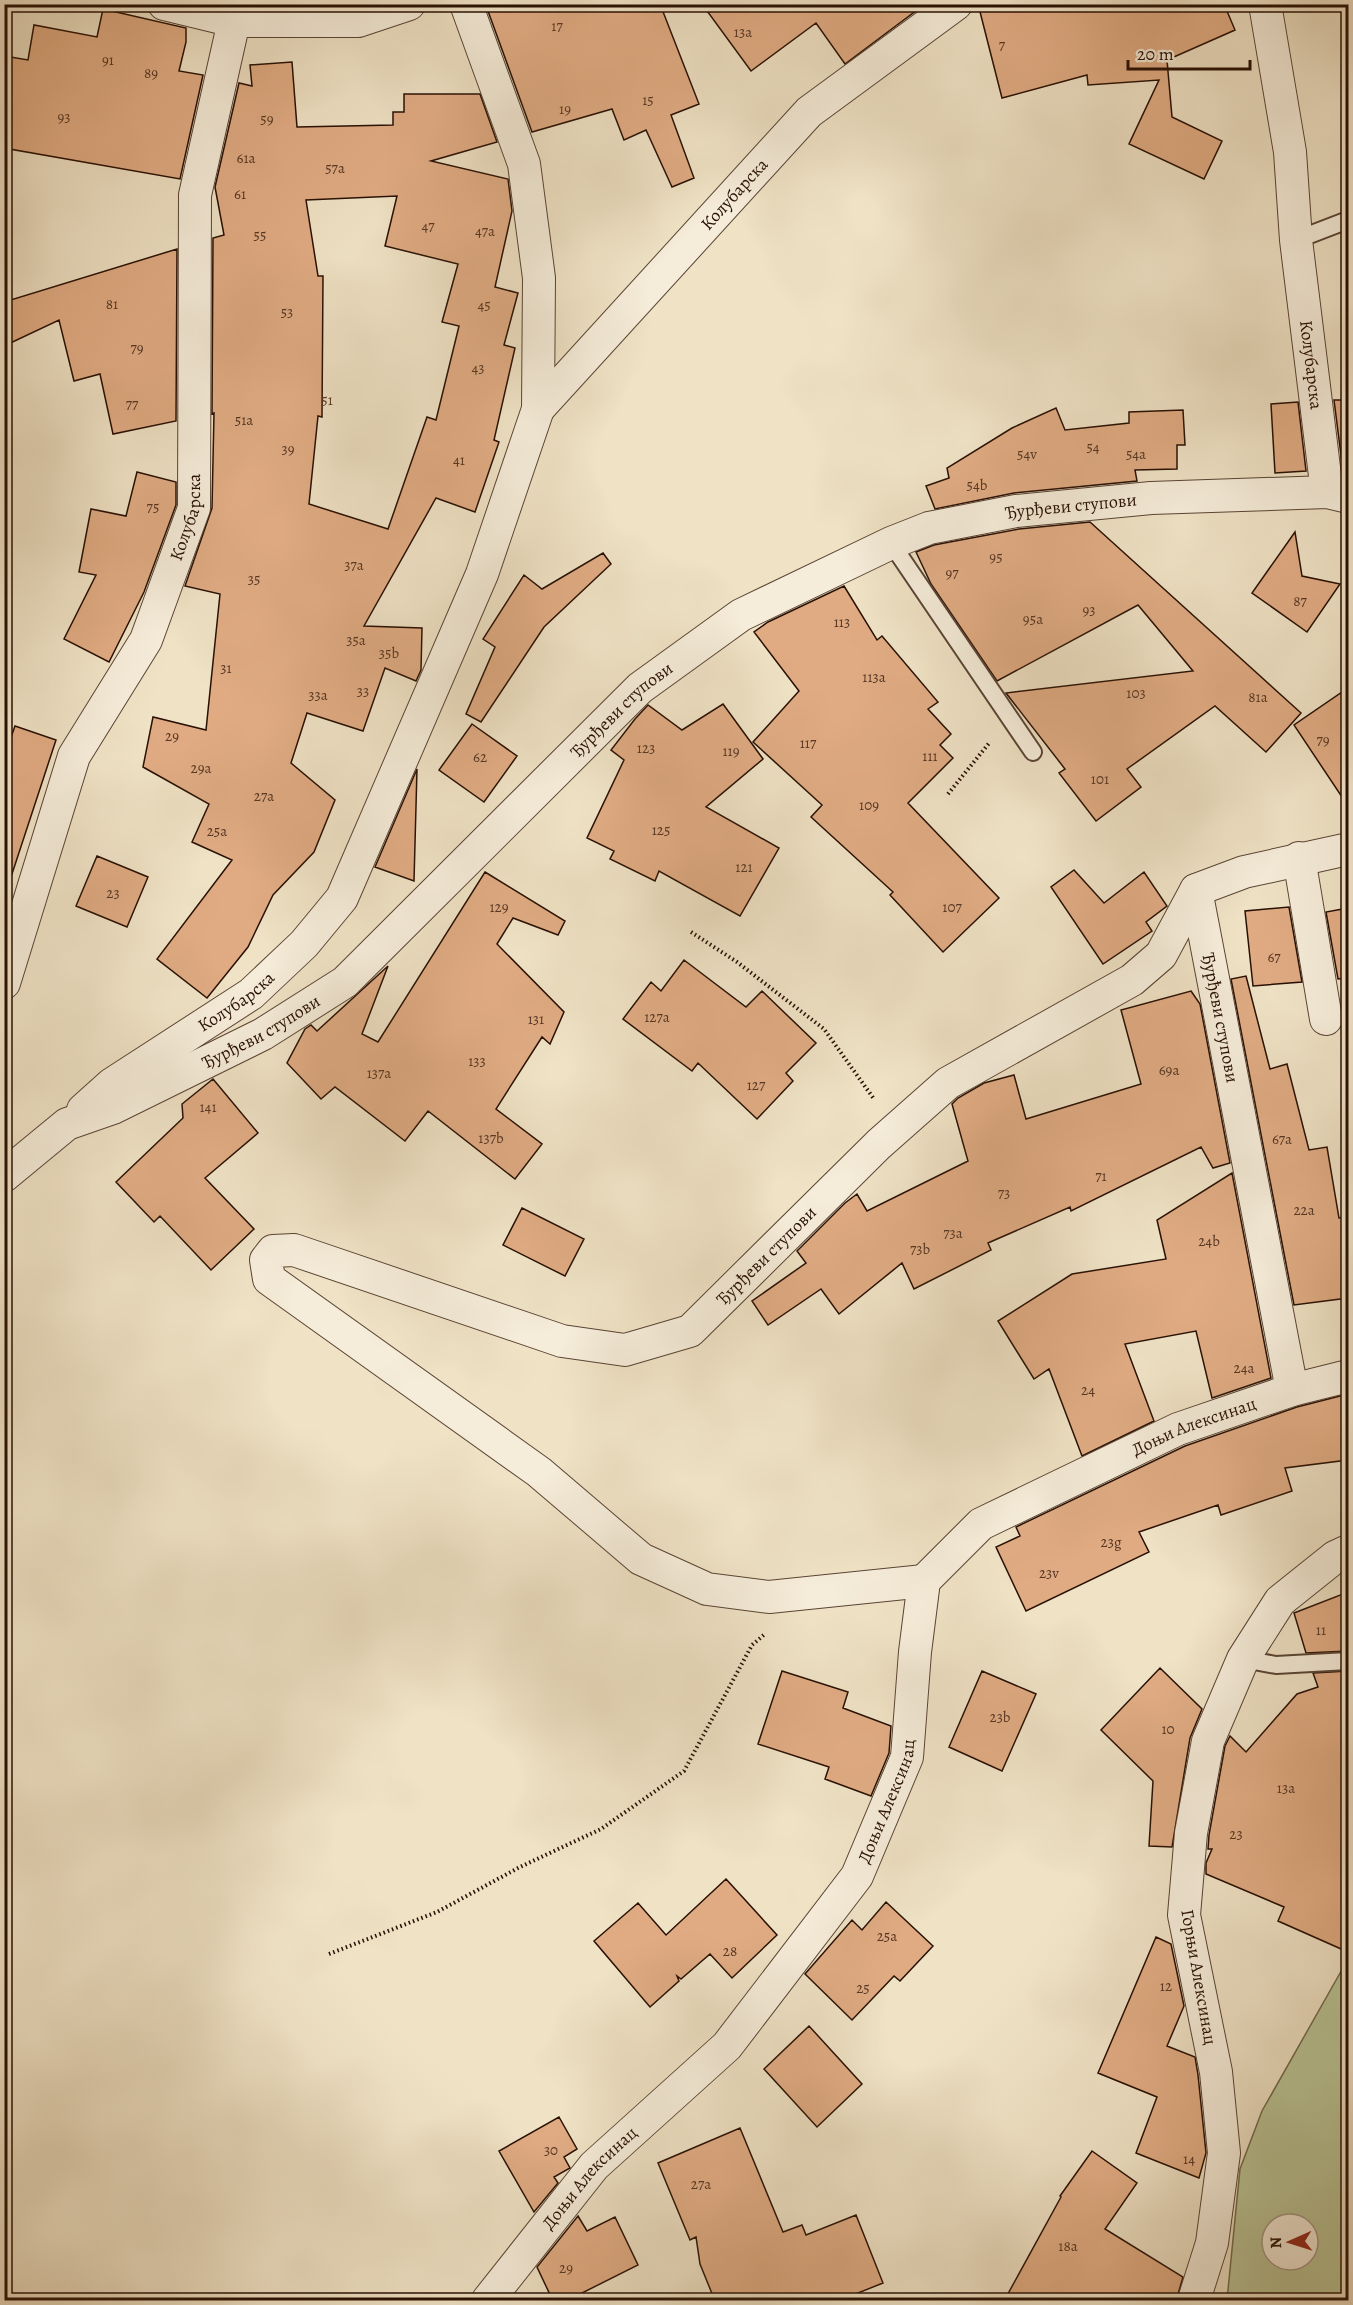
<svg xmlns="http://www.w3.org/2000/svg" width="1353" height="2305" viewBox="0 0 1353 2305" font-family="Alegreya,serif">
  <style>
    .green { fill: #b9c395; stroke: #706a4c; stroke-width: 1.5; fill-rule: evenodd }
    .building { fill: #e0ab83; stroke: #281004; stroke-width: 1.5; fill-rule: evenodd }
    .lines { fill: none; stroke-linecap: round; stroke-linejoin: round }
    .lane-casing { stroke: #5a4434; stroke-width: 20 }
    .street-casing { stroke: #5a4434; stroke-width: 34 }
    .path { stroke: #281004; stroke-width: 4; stroke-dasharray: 1.5 3; stroke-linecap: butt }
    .lane { stroke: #f5ecd9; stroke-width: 16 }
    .street { stroke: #f5ecd9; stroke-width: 32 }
    .labels { text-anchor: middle; stroke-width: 5; stroke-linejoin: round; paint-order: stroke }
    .number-label { font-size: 15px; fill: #563724 }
    .street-label { font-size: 18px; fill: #281004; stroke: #f5ecd9 }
  </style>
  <rect width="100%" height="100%" fill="#efe2c5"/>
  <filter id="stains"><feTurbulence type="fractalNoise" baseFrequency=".00333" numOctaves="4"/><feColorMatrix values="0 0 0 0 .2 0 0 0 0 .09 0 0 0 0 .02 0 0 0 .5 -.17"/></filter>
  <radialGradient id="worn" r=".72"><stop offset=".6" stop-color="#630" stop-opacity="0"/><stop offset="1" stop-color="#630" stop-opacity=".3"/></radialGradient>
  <!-- green -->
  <path class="green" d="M1348 1959V2300H1227L1240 2169 1262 2111ZM1272 2224H1308V2260H1272Z"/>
  <!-- building -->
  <path class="building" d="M501 4H660L699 104 671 115 694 178 672 187 646 130 624 140 612 109 532 132 488 11Z
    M702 4H925L845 64 816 23 751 71Z
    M978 4H1224L1235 30 1167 60 1172 117 1222 141 1204 179 1129 144 1159 80 1088 85 1087 75 1002 98Z
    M103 9 186 28V42L179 71 203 75 180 179 4 148V56L28 60 34 25 97 37Z
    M292 62 297 127 393 125V112H404V94H480L497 142 431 161 508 179 512 211 495 287 518 293 504 345 515 348 494 440 499 442 475 512 436 498 364 626 422 628 421 670 416 681 385 668 363 731 307 713 291 763 335 800 314 852 273 895 248 947 207 998 157 959 232 860 192 842 209 804 143 767 153 717 206 730 220 594 185 586 212 508 214 413 212 414 213 238 224 235 215 187 239 83 252 86 250 65ZM397 196 385 246 458 264 442 322 459 326 436 420 427 417 388 529 309 504 318 416 322 417 323 276H318L306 200Z
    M177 249 176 421 113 434 100 374 74 381 59 320 4 346V302Z
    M1334 400H1348V464L1342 463Z
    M1298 402 1306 471 1275 473 1271 404Z
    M1056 408 1065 430 1129 423V412L1183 410 1185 445H1177V469L1135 470 1137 481 1014 493 935 509 926 486 949 478 947 468 1012 428Z
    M137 472 176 482V505L144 592 109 662 64 639 96 575 79 572 91 509 126 516Z
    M1090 522 1301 713 1266 752 1215 706 1127 769 1141 787 1096 821 1059 773 1065 769 1006 693 1193 671 1138 605 997 681 931 584 916 552 934 545 1019 529Z
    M1295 532 1302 576 1340 584 1307 632 1252 593Z
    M603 553 611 564 544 627 481 722 466 714 495 647 483 639 524 575 542 589Z
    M844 586 877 640 882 636 938 702 928 709 951 734 940 745 953 758 908 803 999 898 943 952 890 895 893 892 811 817 822 805 753 742 799 691 754 632 768 622Z
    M1348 688V806L1294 725Z
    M723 704 763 759 706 807 779 848 740 916 659 871 655 881 610 859 614 851 587 838 624 760 611 750 635 719 648 705 682 730Z
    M472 724 517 756 484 802 439 770Z
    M15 726 56 740 11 877 4 876V757Z
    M417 769 414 881 375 867Z
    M97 856 148 877 127 927 76 906Z
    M1074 870 1104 903 1144 872 1167 906 1146 922 1152 931 1103 964 1051 887Z
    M485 872 565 921 558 935 513 918 497 944 564 1012 550 1044 542 1037 496 1109 542 1144 515 1179 428 1111 405 1141 335 1087 321 1099 287 1063 305 1029 311 1025 317 1031 388 966 362 1034 378 1042Z
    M1289 907 1302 982 1253 986 1245 911Z
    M1348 908V978L1338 979 1326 912Z
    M684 960 746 1007 762 991 816 1043 786 1073 793 1081 757 1119 698 1063 692 1071 623 1019 651 982 661 991Z
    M1246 976 1270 1069 1287 1064 1309 1150 1327 1147 1339 1218 1348 1217V1298L1294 1305 1231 979Z
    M1191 991 1200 1004 1230 1163 1213 1168 1201 1147 1071 1211 1070 1207 988 1243 991 1250 914 1289 902 1263 839 1314 821 1289 768 1325 752 1301 806 1263 797 1251 845 1203 857 1194 867 1211 968 1161 952 1104 958 1098 984 1083 1014 1075 1026 1119 1141 1084 1121 1010Z
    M213 1079 258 1133 205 1178 254 1229 211 1270 160 1216 154 1222 116 1182 183 1118 182 1104Z
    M1232 1173 1271 1378 1212 1398 1196 1331 1125 1344 1154 1421 1082 1456 1049 1369 1034 1379 998 1321 1072 1274 1166 1259 1157 1220Z
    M522 1208 584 1239 565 1276 503 1245Z
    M1348 1394V1460L1285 1468 1292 1491 1221 1515 1218 1505 1139 1532 1149 1552 1026 1611 996 1547 1020 1536 1016 1527 1185 1446 1297 1407Z
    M1348 1592V1651L1306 1653 1294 1613Z
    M1160 1668 1202 1709 1190 1738 1172 1847 1149 1846 1153 1781 1101 1730Z
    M782 1671 848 1692 843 1708 891 1726 889 1753 871 1796 825 1779 829 1767 758 1744Z
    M982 1671 1036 1694 1002 1771 949 1747Z
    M1348 1671V1952L1278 1921 1284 1907 1206 1874V1863L1212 1849H1208L1209 1835 1225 1746 1230 1736 1246 1752 1297 1694 1318 1687 1313 1673Z
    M726 1879 777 1935 732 1978 710 1954 681 1979 677 1976 679 1981 650 2007 594 1941 638 1903 666 1935Z
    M886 1902 933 1946 900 1981 894 1976 852 2020 805 1974 852 1920 862 1930Z
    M1156 1937 1171 1944 1184 2006 1167 2046 1195 2057 1198 2075 1206 2153 1199 2178 1136 2153 1157 2097 1098 2073Z
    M809 2026 862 2084 817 2127 764 2069Z
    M559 2117 577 2149 564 2157 570 2168 554 2177 558 2183 534 2212 499 2151Z
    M740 2128 783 2232 802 2225 806 2235 856 2215 883 2283 838 2301H715L700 2264 696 2237 690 2240 658 2163Z
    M1092 2151 1137 2183 1105 2229 1183 2277 1176 2301H1004L1061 2197 1060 2196Z
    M578 2216 587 2231 615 2217 638 2265 566 2301H553L537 2267Z"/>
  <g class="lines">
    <defs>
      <path id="lane" d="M1296 240 1348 220
        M891 543 1033 752
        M1243 1659 1276 1665 1348 1661"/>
      <g id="street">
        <path d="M164 4 234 21H358L409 4"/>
        <path id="s1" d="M1265 4 1290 152 1296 240 1327 492"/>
        <path id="s2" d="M538 409 809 112 956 4"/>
        <path d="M1299 858 1326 1019"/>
        <path id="s3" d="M1196 890 1292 1390"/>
        <path id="s4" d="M4 983 74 756 146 640 194 508 195 195 234 21"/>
        <path id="s5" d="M83 1110 112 1084 251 994 304 944 342 898 482 574 538 409 539 278 524 164 466 4"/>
        <path id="s6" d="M4 1176 67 1124 113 1108 263 1034 345 982 640 688 741 615 891 543 929 528 1016 511 1151 498 1327 492 1348 497"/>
        <path id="s7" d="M924 1581 769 1597 707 1589 641 1559 539 1472 269 1279 266 1260 273 1251 294 1250 562 1341 625 1350 690 1331 879 1144 948 1083 1132 980 1161 955 1196 890 1244 872 1348 849"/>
        <path id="s8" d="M488 2300 594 2166 727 2046 857 1876 907 1757 915 1652 924 1581 981 1524 1178 1429 1292 1390 1348 1376"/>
        <path d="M1194 2300 1212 2243 1224 2153 1216 2072 1184 1915 1191 1833 1208 1741 1243 1659 1280 1601 1335 1557 1348 1551"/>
      </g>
    </defs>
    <!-- lane casing -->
    <use href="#lane" class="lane-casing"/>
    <!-- street casing -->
    <use href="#street" class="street-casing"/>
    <!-- path -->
    <path class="path" d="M948 794 990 742
      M691 932 737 962 824 1029 874 1099
      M329 1954 437 1912 520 1867 601 1829 684 1771 752 1645 765 1634"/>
    <!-- lane -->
    <use href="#lane" class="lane"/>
    <!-- street -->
    <use href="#street" class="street"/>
  </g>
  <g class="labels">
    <!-- number labels -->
    <g class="number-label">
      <text x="557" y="31">17</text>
      <text x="743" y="37">13a</text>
      <text x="1002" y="50">7</text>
      <text x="108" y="65">91</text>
      <text x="151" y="78">89</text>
      <text x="648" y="105">15</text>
      <text x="565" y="114">19</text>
      <text x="64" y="122">93</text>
      <text x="267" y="124">59</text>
      <text x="246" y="163">61a</text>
      <text x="335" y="173">57a</text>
      <text x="240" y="199">61</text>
      <text x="428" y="231">47</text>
      <text x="485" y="236">47a</text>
      <text x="260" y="240">55</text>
      <text x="112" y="309">81</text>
      <text x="484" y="310">45</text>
      <text x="287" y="317">53</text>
      <text x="137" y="353">79</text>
      <text x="478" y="373">43</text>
      <text x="327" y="405">51</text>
      <text x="132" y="409">77</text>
      <text x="244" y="425">51a</text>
      <text x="1093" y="452">54</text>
      <text x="288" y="454">39</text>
      <text x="1027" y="459">54v</text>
      <text x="1136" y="459">54a</text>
      <text x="459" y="465">41</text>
      <text x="977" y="490">54b</text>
      <text x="153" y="512">75</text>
      <text x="996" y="562">95</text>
      <text x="354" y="570">37a</text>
      <text x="952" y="578">97</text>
      <text x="254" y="584">35</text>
      <text x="1300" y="606">87</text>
      <text x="1089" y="615">93</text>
      <text x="1033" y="624">95a</text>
      <text x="842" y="627">113</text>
      <text x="356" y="645">35a</text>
      <text x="389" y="658">35b</text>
      <text x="226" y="673">31</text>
      <text x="874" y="682">113a</text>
      <text x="363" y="696">33</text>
      <text x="1136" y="698">103</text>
      <text x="318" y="700">33a</text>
      <text x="1258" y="702">81a</text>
      <text x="172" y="741">29</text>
      <text x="1323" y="745">79</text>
      <text x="808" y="748">117</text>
      <text x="646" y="753">123</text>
      <text x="731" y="756">119</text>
      <text x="930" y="761">111</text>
      <text x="480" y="762">62</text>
      <text x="201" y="773">29a</text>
      <text x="1100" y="784">101</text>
      <text x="264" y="801">27a</text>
      <text x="869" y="810">109</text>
      <text x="661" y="835">125</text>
      <text x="217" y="836">25a</text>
      <text x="744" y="872">121</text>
      <text x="113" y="898">23</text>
      <text x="499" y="912">129</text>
      <text x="952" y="912">107</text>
      <text x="1274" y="962">67</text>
      <text x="657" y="1022">127a</text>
      <text x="536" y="1024">131</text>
      <text x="477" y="1066">133</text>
      <text x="1169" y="1075">69a</text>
      <text x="379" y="1078">137a</text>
      <text x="756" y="1090">127</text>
      <text x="208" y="1112">141</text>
      <text x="491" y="1143">137b</text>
      <text x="1282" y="1144">67a</text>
      <text x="1101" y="1181">71</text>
      <text x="1004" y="1198">73</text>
      <text x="1304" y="1215">22a</text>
      <text x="953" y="1238">73a</text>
      <text x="1209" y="1246">24b</text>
      <text x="920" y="1254">73b</text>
      <text x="1244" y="1373">24a</text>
      <text x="1088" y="1395">24</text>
      <text x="1111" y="1547">23g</text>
      <text x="1049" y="1578">23v</text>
      <text x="1321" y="1635">11</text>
      <text x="1000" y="1722">23b</text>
      <text x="1168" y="1734">10</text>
      <text x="1286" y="1793">13a</text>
      <text x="1236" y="1839">23</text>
      <text x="887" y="1941">25a</text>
      <text x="730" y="1956">28</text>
      <text x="1166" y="1991">12</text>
      <text x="863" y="1993">25</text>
      <text x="551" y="2155">30</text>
      <text x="1189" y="2164">14</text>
      <text x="701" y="2189">27a</text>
      <text x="1068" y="2251">18a</text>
      <text x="566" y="2273">29</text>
    </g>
    <!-- street labels -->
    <g class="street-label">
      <text dy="6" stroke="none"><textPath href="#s2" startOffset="291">Колубарска</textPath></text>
      <text dy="6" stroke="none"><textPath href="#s1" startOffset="364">Колубарска</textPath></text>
      <text dy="6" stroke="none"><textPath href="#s6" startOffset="1287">Ђурђеви ступови</textPath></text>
      <text dy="6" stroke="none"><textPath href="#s4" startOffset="504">Колубарска</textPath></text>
      <text dy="6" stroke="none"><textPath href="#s6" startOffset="783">Ђурђеви ступови</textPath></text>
      <text dy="6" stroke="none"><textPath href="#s5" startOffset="188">Колубарска</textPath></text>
      <text dy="6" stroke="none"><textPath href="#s3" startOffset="130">Ђурђеви ступови</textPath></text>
      <text dy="6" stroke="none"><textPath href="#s6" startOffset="297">Ђурђеви ступови</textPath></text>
      <text dy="6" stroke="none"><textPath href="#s7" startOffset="1330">Ђурђеви ступови</textPath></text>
      <text dy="6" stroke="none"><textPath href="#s8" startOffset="1185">Доњи Алексинац</textPath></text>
      <text dy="6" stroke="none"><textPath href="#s8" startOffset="645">Доњи Алексинац</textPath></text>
      <text transform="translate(1199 1977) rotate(80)" y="6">Горњи Алексинац</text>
      <text dy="6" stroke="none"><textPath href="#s8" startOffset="159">Доњи Алексинац</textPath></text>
    </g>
  </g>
  <!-- margin -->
  <rect width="1353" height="2305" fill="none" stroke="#efe2c5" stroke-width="24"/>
  <rect x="6" y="6" width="1341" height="2293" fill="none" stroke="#281004" stroke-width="3"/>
  <rect x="12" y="12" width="1329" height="2281" fill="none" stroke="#281004" stroke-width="1.5"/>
  <!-- north arrow -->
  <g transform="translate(1290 2242) rotate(267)"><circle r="28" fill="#f5ecd9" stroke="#a39484" stroke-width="1.5"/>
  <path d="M0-4.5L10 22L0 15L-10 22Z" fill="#8f2418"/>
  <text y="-9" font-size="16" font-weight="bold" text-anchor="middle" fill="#281004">N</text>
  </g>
  <!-- scale -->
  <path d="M1128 60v9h122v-9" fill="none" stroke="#281004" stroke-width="3"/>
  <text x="1137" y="60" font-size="18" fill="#281004" stroke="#f5ecd9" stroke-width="4.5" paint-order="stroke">20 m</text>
  <rect width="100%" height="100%" filter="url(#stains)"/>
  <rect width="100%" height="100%" fill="url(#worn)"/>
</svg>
